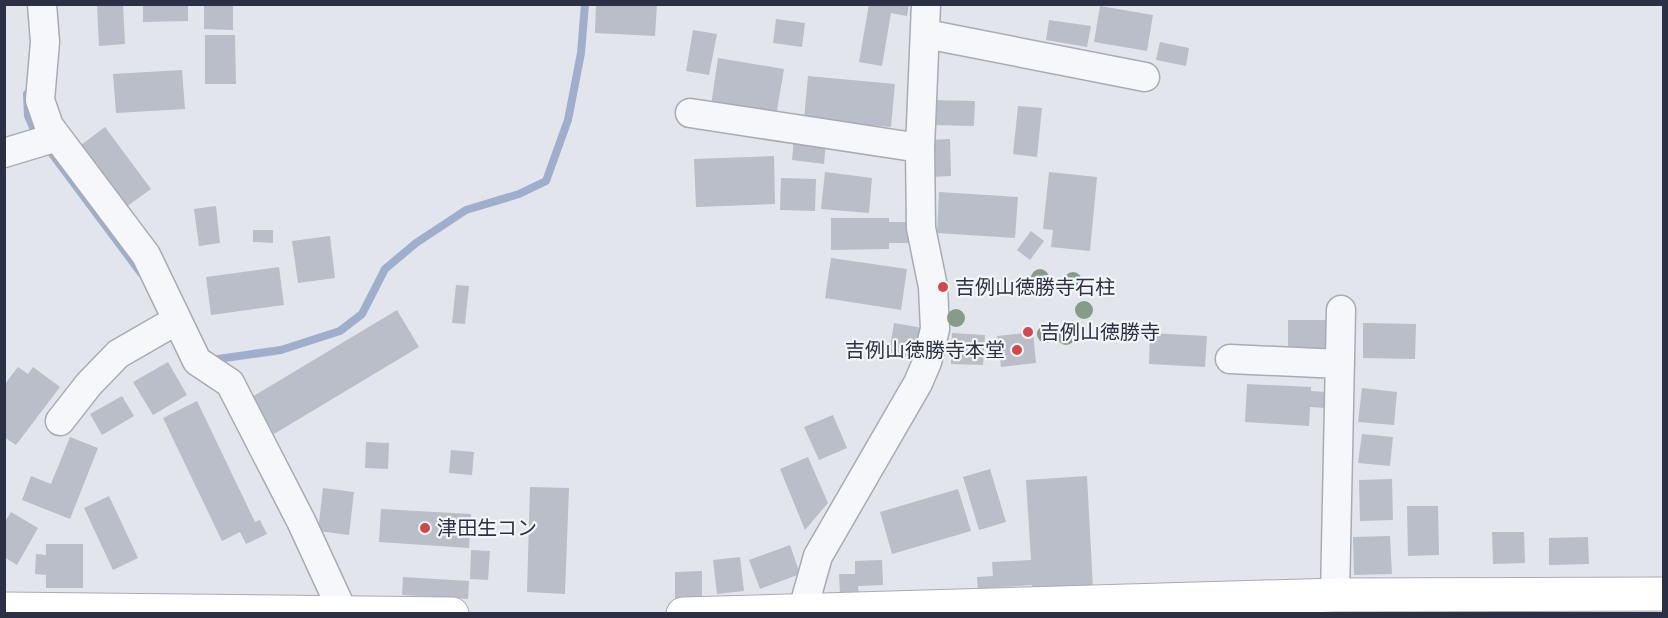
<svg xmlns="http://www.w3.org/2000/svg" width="1668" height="618" viewBox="0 0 1668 618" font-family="'Space Grotesk','Noto Sans JP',sans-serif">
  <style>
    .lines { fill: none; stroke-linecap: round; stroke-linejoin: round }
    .stream { stroke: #9eaecc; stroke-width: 8 }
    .building { fill: #babec9 }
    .street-casing { stroke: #a8abb6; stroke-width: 31 }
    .secondary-casing { stroke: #a8abb6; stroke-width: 35 }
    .street { stroke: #f6f7fa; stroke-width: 28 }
    .secondary { stroke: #fff; stroke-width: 33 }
    .tree { fill: #869c88 }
    .poi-dot { fill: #d14849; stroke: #f3f5f9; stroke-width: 2 }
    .labels { text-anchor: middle; stroke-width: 4.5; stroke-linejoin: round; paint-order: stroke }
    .poi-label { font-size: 20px; fill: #2b3044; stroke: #f3f5f9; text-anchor: start }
  </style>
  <rect width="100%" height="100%" fill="#e3e5ec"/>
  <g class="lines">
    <!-- stream -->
    <path class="stream" d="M27 94 28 116 35 132
      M47 147 141 273
      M218 359 281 350 340 331 362 314 385 269 416 243 466 210 519 194 546 181 568 120 581 53 585 4"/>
  </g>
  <!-- building -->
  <path class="building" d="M123 4 125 44 99 46 97 5Z
    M143 4H188V21L143 22Z
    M204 4H233V30L204 29Z
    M596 4H657L655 36 595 33Z
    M869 4H909L907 16 891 13 882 66 859 62Z
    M1100 6 1153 15 1147 51 1094 42Z
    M776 19 805 23 802 47 773 43Z
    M1049 20 1091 26 1087 47 1046 40Z
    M693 30 717 34 709 75 686 71Z
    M205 35H235L236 84H205Z
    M1160 42 1189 48 1186 66 1156 60Z
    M718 58 784 69 776 116 711 105Z
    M182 70 185 109 116 113 113 74Z
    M808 76 895 84 891 127 804 119Z
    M931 100 975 101 974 126 930 125Z
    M1018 106 1042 108 1037 157 1013 154Z
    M105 127 151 189 126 207 81 145Z
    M794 138 826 142 824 164 792 160Z
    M950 139 951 176 930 177 929 140Z
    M774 156 775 204 696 207 694 159Z
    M825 172 872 178 869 213 821 209Z
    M1049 172 1097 177 1090 251 1051 247 1053 230 1043 229Z
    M781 178 816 179 815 211 780 210Z
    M939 192 1018 197 1015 238 937 233Z
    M216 206 220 243 199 246 194 209Z
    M831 218H889V222H910V243H889V249L831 250Z
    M253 230H273V243L253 242Z
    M1031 231 1044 241 1030 260 1017 250Z
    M330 236 335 278 298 283 292 241Z
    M831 258 907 269 901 310 825 298Z
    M279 267 284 305 211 315 206 277Z
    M456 285 469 286 465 324 452 323Z
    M397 310 419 347 274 434 252 397Z
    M1288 320H1332L1331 349 1288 348Z
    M894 323 923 328 918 358 889 353Z
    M1363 323 1416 324 1415 359 1363 358Z
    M1033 332 1036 363 1001 367 997 336Z
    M952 333 985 335 983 365 951 364Z
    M1150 333 1207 336 1205 367 1149 364Z
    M168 362 187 395 153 415 133 382Z
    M18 367 28 374 33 367 60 387 16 445 4 437V385Z
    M1247 384 1311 387V391L1327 392 1325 408 1310 407 1309 426 1245 422Z
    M1362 388 1397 392 1394 425 1358 422Z
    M122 396 134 416 102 435 90 414Z
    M197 401 255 522 260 520 267 534 246 544 240 532 222 541 163 418Z
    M833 415 847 448 819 460 804 427Z
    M1362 434 1393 437 1390 466 1358 463Z
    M70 437 98 448 70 519 22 500 31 476 51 484Z
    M366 442 389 443 388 469 365 468Z
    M451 450 474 452 472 475 449 473Z
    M808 457 828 503 805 530 780 469Z
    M990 469 1006 522 979 530 963 477Z
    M1087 476 1093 588 1032 591V585L1001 587V592L978 594 977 577 993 576 992 562 1031 560 1026 480Z
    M1392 479 1393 520 1360 521 1359 480Z
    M530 487 569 488 565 594 527 592Z
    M323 488 354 492 349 535 318 531Z
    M958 489 971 531 892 554 880 512Z
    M109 496 138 558 113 570 84 508Z
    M1407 506H1438L1439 555 1408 556Z
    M381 509 471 514 469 548 379 542Z
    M11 512 38 528 17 565 4 557V523Z
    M1492 532H1524L1525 563 1493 564Z
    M1390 536 1392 574 1354 575 1353 537Z
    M1588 537 1589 564 1549 565V538Z
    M46 544H83V588H46V575L35 574 36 554 46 555Z
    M790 545 800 574 760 589 749 560Z
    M471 550 490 551 488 580 470 579Z
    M740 557 744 591 717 594 713 560Z
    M882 560 883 585 858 586 859 595H840L839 574H855V561Z
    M702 571V598H675V572Z
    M403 577 469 581 468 599 402 595Z"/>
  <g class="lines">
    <defs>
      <path id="street" d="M42 4 45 42 40 100 49 126 146 255 197 361 230 383 301 521 343 612
        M926 34 1145 77
        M690 113 920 148
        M4 153 57 137
        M1230 359 1340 364
        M60 421 89 384 118 354 177 320
        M1335 595 1341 310
        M803 609 818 556 918 383 927 362 935 329 933 287 921 228 920 148 926 4"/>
      <path id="secondary" d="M4 609 452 614
        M683 614 1335 595 1664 594"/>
    </defs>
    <!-- street casing -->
    <use href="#street" class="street-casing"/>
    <!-- secondary casing -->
    <use href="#secondary" class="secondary-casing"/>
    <!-- street -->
    <use href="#street" class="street"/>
    <!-- secondary -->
    <use href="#secondary" class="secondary"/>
  </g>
  <!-- trees -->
  <g class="tree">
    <circle cx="1040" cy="278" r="9"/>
    <circle cx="1073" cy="281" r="9"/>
    <circle cx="1084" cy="310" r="9"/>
    <circle cx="956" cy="318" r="9"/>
    <circle cx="1046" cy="334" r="9"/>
    <circle cx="1066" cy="336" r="9"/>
  </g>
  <!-- markers -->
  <g class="poi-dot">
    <circle cx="943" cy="287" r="6"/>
    <circle cx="1028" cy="332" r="6"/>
    <circle cx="1017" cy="350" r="6"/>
    <circle cx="425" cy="528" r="6"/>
  </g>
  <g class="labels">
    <!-- poi labels -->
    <g class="poi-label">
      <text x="955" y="294">吉例山徳勝寺石柱</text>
      <text x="1040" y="339">吉例山徳勝寺</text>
      <text x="1005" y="357" text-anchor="end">吉例山徳勝寺本堂</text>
      <text x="437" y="535">津田生コン</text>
    </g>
  </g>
  <!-- border -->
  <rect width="1668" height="618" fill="none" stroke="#2b3044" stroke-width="12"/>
</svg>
